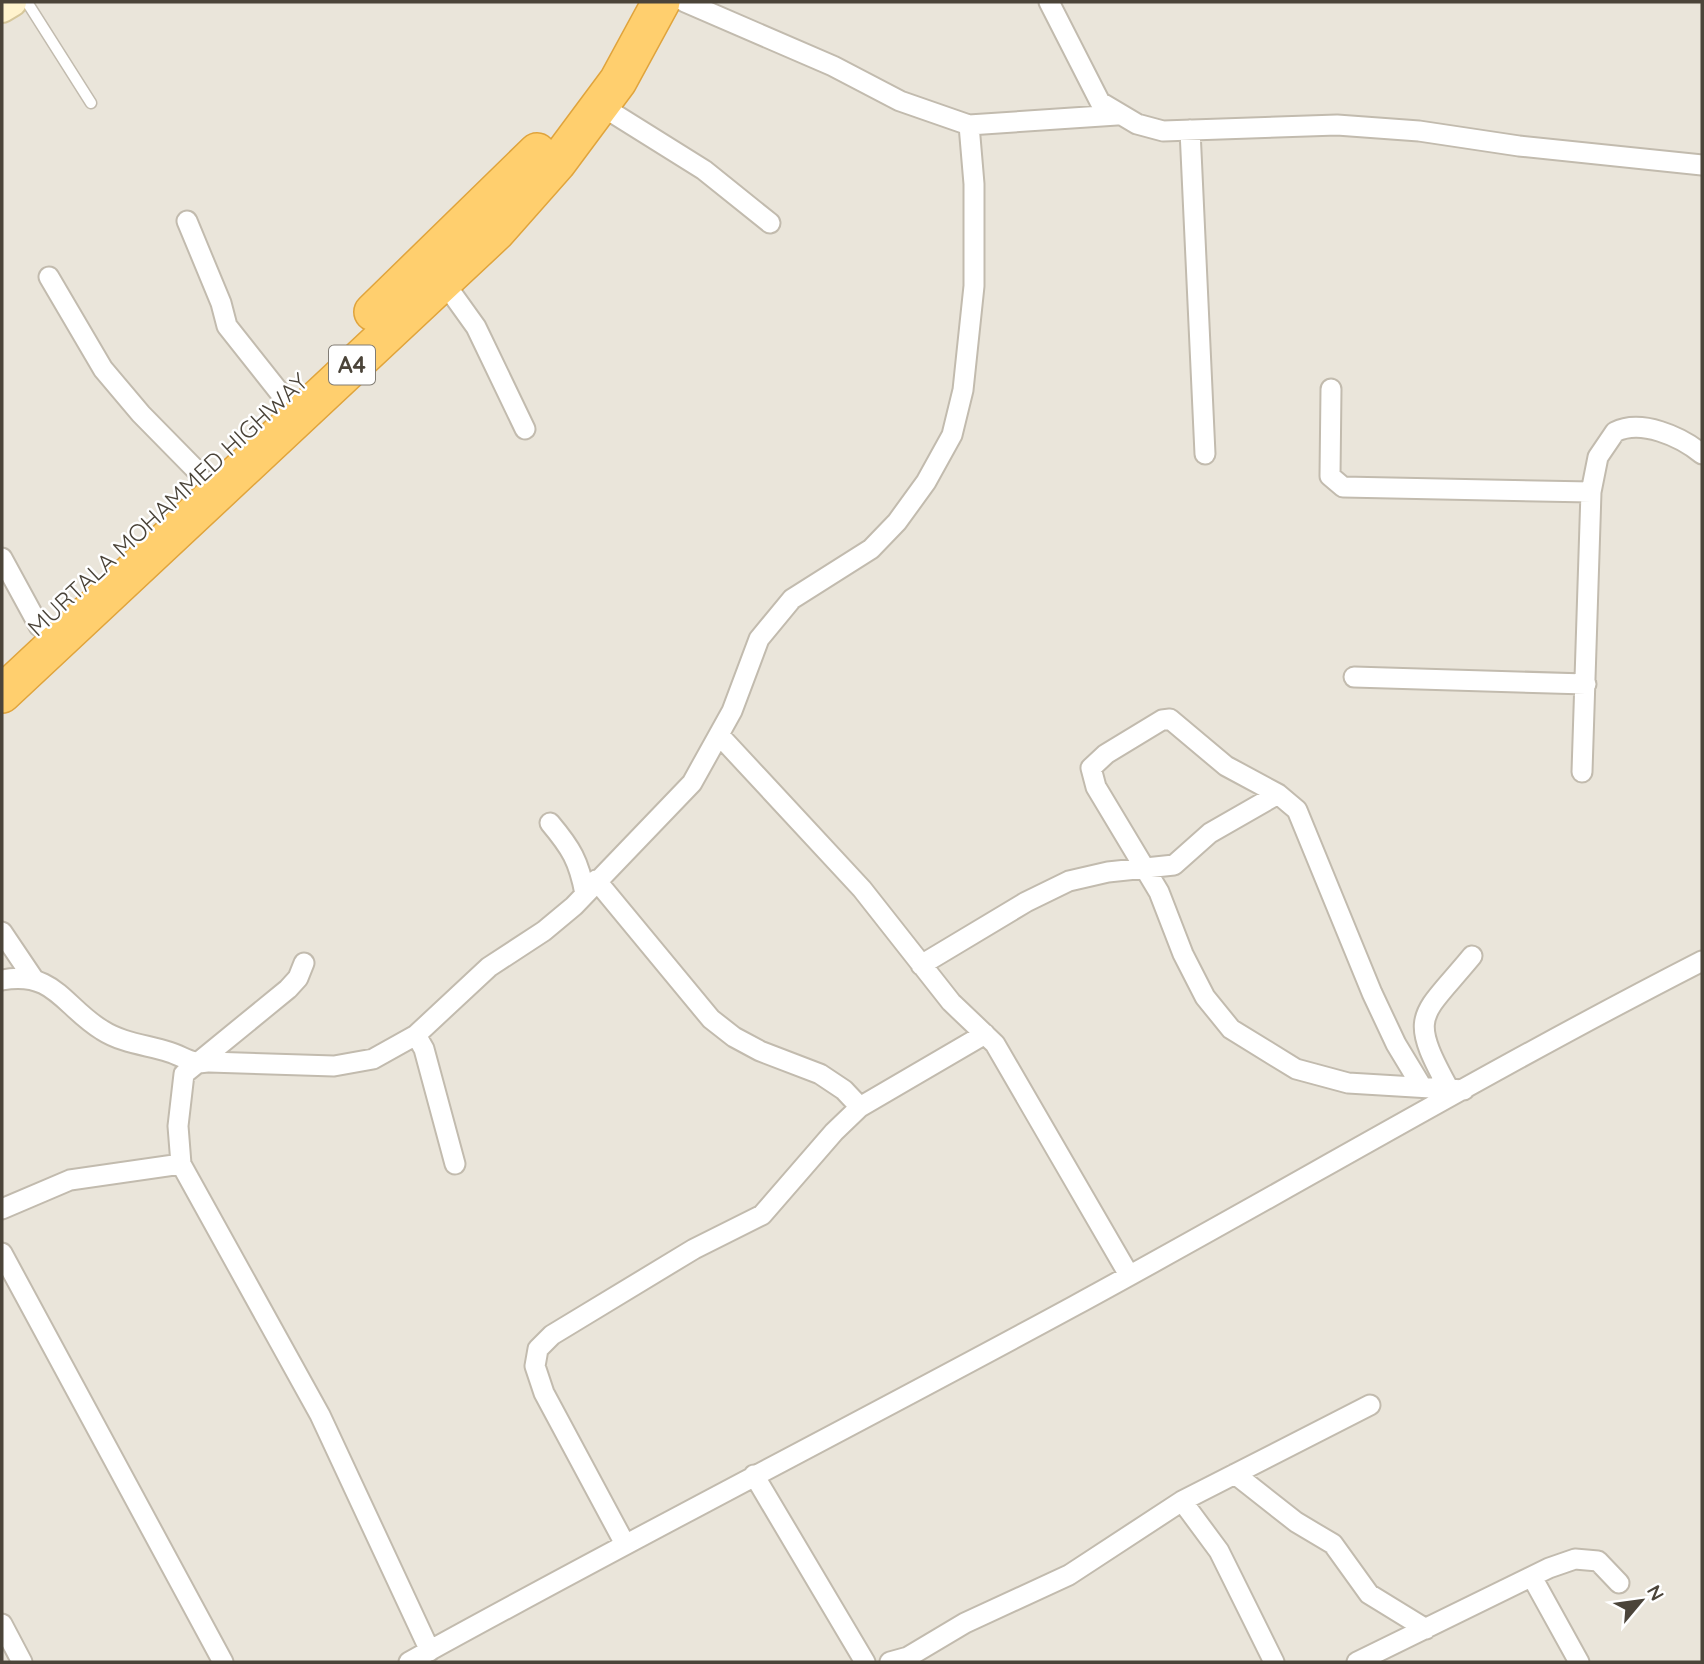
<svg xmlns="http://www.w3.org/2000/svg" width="1704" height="1664" viewBox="0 0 1704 1664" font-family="Quicksand,sans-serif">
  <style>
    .residential { fill: #eae5da }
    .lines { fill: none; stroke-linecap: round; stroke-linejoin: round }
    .lane-casing { stroke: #c2bbae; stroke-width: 13 }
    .street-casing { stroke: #c2bbae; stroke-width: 23 }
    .secondary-casing { stroke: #d6c79b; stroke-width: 32 }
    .highway-casing { stroke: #e0a43c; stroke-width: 40 }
    .lane { stroke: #fff; stroke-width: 10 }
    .street { stroke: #fff; stroke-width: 19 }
    .secondary { stroke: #fff3cd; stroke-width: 28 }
    .highway { stroke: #ffcf6e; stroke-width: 37 }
    .labels { text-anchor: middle; stroke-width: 5; stroke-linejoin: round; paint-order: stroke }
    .shield { fill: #fff; stroke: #817c74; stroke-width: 2 }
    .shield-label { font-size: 23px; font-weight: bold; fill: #4b4439 }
    .street-label { font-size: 24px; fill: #4b4439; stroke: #fff }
  </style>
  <rect width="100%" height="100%" fill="#f6f3ec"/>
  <!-- residential -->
  <path class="residential" d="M2 2H1702V1662H2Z"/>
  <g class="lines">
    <defs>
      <path id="lane" d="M27 2 91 103"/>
      <path id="street" d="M685 2 833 66 900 101 969 125 1117 115
        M1049 2 1100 102 1137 124 1163 131 1337 125 1419 131 1519 146 1702 165
        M600 105 704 170 770 223
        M1190 130 1205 454
        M187 221 221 303 227 326 284 398
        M49 277 103 369 141 414 199 473
        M443 281 476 327 525 429
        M1331 389 1330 476 1343 487 1591 492
        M2 558 39 626
        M1354 677 1586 684
        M720 736 862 889 951 1002 995 1044 1129 1275
        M1582 772 1591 492 1598 457 1615 432C1641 419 1680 436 1702 454
        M550 823C571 848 579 861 585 894
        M596 880 711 1019 734 1037 760 1051 820 1074 844 1090 860 1107
        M2 932 33 978
        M304 963 298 978 288 989 184 1074 178 1126 181 1164 320 1415 430 1651
        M921 965 1026 902 1069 881 1108 872 1174 865 1210 833 1278 794
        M2 980C54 970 64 1007 102 1030 122 1043 147 1045 169 1052 185 1057 192 1065 209 1062L334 1066 373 1059 416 1035 424 1049 455 1164
        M416 1035 489 967 544 931 574 906 692 783 732 711 759 639 792 599 871 549 897 522 926 482 952 435 963 390 974 286V184L969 125
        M1422 1087 1396 1044 1372 993 1297 810 1278 794 1226 766 1170 719 1162 720 1106 754 1091 768 1096 787 1159 892 1183 954 1205 997 1231 1029 1296 1069 1348 1083 1464 1090
        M1449 1089C1407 1013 1421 1018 1472 956
        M2 1209 70 1180 181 1164
        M2 1253 223 1662
        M1235 1474 1296 1522 1333 1544 1369 1594 1426 1629
        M754 1475 865 1662
        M1182 1501 1219 1551 1274 1662
        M625 1544 544 1393 535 1366 538 1349 552 1335 694 1249 762 1215 834 1132 860 1107 985 1034
        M1532 1577 1579 1662
        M2 1624 22 1662
        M409 1662C629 1540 853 1426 1074 1306 1284 1192 1489 1070 1702 961
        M890 1662 908 1657 965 1623 1069 1575 1182 1501 1370 1405
        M1357 1662 1549 1568 1575 1559 1598 1561 1619 1583"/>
      <path id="secondary" d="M2 8 12 2"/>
      <path id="highway" d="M373 312 537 152
        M2 694 496 232 557 163 618 81 661 2"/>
    </defs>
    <!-- lane casing -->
    <use href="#lane" class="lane-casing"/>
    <!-- street casing -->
    <use href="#street" class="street-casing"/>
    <!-- secondary casing -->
    <use href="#secondary" class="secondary-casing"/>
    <!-- highway casing -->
    <use href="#highway" class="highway-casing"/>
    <!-- lane -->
    <use href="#lane" class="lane"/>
    <!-- street -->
    <use href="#street" class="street"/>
    <!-- secondary -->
    <use href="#secondary" class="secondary"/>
    <!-- highway -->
    <use href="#highway" class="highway"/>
  </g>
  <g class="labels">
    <!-- shield labels -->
    <rect class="shield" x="329" y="345.5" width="46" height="39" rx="5"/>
    <g class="shield-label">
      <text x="352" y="373">A4</text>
    </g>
    <!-- street labels -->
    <g class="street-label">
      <text transform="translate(168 505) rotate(-43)" y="8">MURTALA MOHAMMED HIGHWAY</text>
    </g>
  </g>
  <!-- border -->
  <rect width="1704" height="1664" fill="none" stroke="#4b4439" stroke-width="7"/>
  <!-- north arrow -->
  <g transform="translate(1641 1601) rotate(61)" stroke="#ffffff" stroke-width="5" paint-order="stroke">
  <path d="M0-5L12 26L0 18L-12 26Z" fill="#4b4439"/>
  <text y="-10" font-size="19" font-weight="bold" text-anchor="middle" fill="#4b4439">N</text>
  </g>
</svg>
